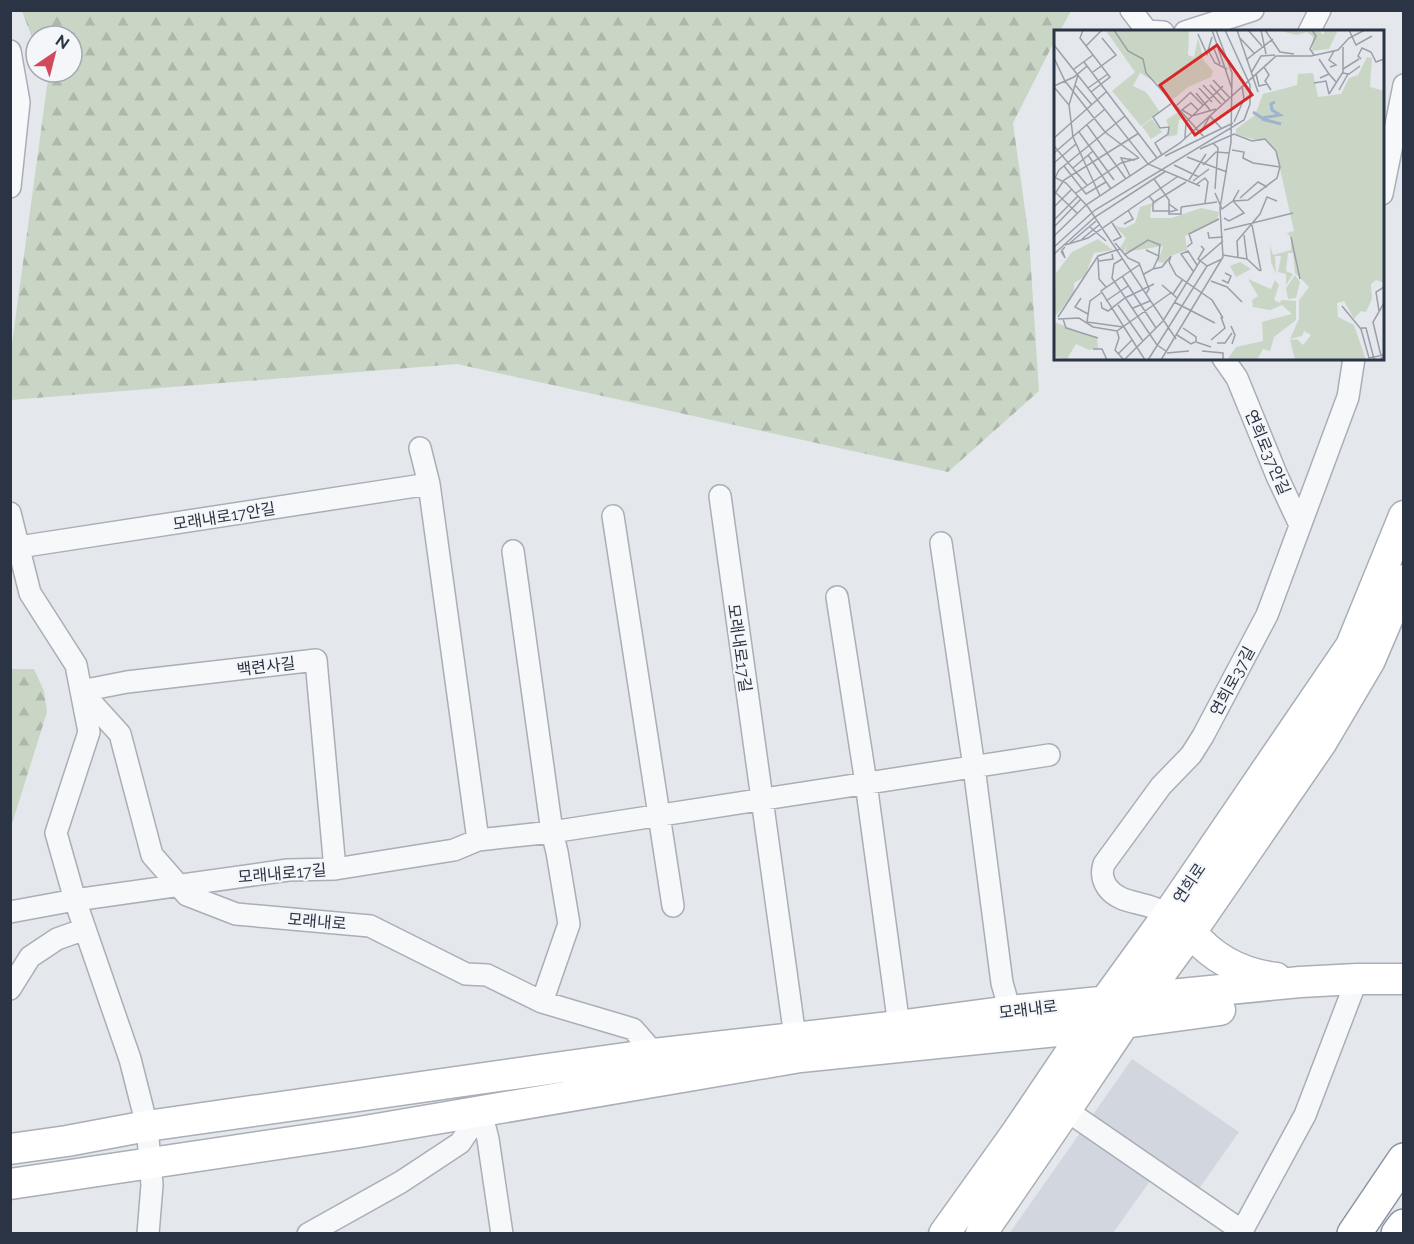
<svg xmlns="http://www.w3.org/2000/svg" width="1414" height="1244" viewBox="0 0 1414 1244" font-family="Raleway,'Noto Sans KR',sans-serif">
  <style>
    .built { fill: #d2d6de }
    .forest { fill: url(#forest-firs) }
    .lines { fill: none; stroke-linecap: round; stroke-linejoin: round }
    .minor-casing { stroke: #a9aeb7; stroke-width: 24 }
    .secondary-casing { stroke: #a9aeb7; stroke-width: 33 }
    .trunk-casing { stroke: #8b94a3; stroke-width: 36 }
    .minor { stroke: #f7f8fa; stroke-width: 21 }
    .secondary { stroke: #fff; stroke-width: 30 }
    .trunk { stroke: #fff; stroke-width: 33 }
    .labels { text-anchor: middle; stroke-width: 4.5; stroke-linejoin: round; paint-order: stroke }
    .street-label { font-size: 16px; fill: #2b3445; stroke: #f4f6f9 }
    .inset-river { fill: none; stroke: #9fb4cc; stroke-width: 3 }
    .inset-road { fill: none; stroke: #9a9fa9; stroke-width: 1.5 }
    .view { fill: #d62828; fill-opacity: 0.15; stroke: #d62828; stroke-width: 3 }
    .inset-edge { fill: none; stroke: #2b3445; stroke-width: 3 }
  </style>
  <defs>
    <pattern id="forest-firs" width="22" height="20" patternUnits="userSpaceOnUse" patternTransform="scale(1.5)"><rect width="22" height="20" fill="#c9d6c5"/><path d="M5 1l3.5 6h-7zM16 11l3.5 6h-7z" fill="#adb8ab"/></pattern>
  </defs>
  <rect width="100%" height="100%" fill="#e4e7ec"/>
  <!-- built -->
  <path class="built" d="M1132 1059 1239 1132 1191 1200 1155 1174 1113 1233 1009 1234Z"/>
  <!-- forest -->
  <path class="forest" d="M22 11H1071L1060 31 1056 32 1055 40 1013 123 1029 239 1039 391 948 472 457 364 11 400V351L48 79 45 72H72V36H36V48Z
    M10 669H34L44 691 47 712 11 827Z"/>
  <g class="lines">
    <defs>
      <path id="minor" d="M1131 10 1147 31 1163 32
        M1185 32 1253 10
        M1309 32 1320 10
        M10 51 19 102 10 187
        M1382 194 1404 85
        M1223 358 1237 378 1277 476 1300 525
        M420 448 429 484 478 840
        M720 496 795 1037
        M10 513 30 593 76 665 89 732 56 833 75 900 130 1059 147 1126 152 1185 148 1234
        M613 516 673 906
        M941 543 974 767 1002 983 1010 1011
        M19 547 429 484
        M513 551 552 832 557 852 569 924 542 1002
        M837 597 866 783 899 1026
        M81 691 120 734 152 855 187 895 236 914 370 926 466 974 487 975 542 1002 633 1029 660 1060
        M81 691 127 682 316 660 335 869
        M10 912 75 900 288 870 335 869 454 850 478 840 552 832 1049 755
        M1179 924C1171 918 1163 911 1154 908 1137 901 1119 903 1107 887 1102 879 1101 873 1104 864L1161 786 1191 755 1203 736 1267 615 1348 397 1354 358
        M10 989 30 957 57 939 85 929
        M1066 1110 1242 1231
        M481 1112 488 1139 502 1234
        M308 1234 401 1182 460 1143 481 1112
        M1238 1234 1242 1231 1305 1115 1357 979"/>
      <path id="secondary" d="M1191 932C1212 958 1242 974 1276 978
        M10 1149 67 1141 147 1126 654 1054 899 1026 1010 1011 1300 982 1357 979H1404
        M10 1184 359 1132 800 1057 1087 1028 1220 1010
        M944 1234 1017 1132 1106 1000 1167 916 1351 646 1404 516
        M981 1234 1066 1110 1125 1022 1191 932 1321 743 1370 660 1404 580"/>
      <path id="trunk" d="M1354 1234 1404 1160
        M1398 1234 1404 1226"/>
    </defs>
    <!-- minor casing -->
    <use href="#minor" class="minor-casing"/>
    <!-- secondary casing -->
    <use href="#secondary" class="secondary-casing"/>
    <!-- trunk casing -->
    <use href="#trunk" class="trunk-casing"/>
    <!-- minor -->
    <use href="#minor" class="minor"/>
    <!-- secondary -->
    <use href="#secondary" class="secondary"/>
    <!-- trunk -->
    <use href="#trunk" class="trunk"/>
  </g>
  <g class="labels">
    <!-- street labels -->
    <g class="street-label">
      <text transform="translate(1268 452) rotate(67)" y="6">연희로37안길</text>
      <text transform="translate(224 516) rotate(-9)" y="6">모래내로17안길</text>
      <text transform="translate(740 648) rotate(82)" y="6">모래내로17길</text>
      <text transform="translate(266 666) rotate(-7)" y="6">백련사길</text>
      <text transform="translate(1232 681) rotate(-62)" y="6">연희로37길</text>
      <text transform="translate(282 873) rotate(-5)" y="6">모래내로17길</text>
      <text transform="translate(1189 883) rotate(-56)" y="6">연희로</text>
      <text transform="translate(317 921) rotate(5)" y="6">모래내로</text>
      <text transform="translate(1028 1009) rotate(-7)" y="6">모래내로</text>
    </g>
  </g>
  <!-- overview -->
  <g transform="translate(1054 30)">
    <rect width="330" height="330" fill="#e4e7ec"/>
    <path d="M135 0 134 25 140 27 144 8 150 31 159 41 157 47 134 57 117 71 110 57 86 43 79 56 92 62 106 82 87 96 58 61 81 42 52 1ZM223 0H265L269 5 271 0H284L275 19 258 21 259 7 253 2 243 5ZM313 27 318 28 316 57 330 61V253L322 250 317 254 318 269 312 282 307 281 300 289 290 271 283 273 284 287 300 295 312 330H241L236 310 243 309 249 315 257 305 250 301 248 306 236 309 245 289V270L255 257 241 243 239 223H234L232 241 239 244 232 255V244L224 242 227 226H221L222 244 217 232 216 215 219 225 237 220V208L233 203 240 201 222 121 211 109 205 111 182 104V99L201 85 209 64 243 55 244 44 259 43 264 67 287 64 295 48 304 45ZM126 81 129 88 125 90 123 105 112 107 115 97 112 90ZM105 171 97 177 96 188H118L147 178 165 182 163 191 131 206 133 220 114 227 111 233 104 232 109 216 71 222 73 213 70 222 66 218 72 208 61 196 71 198 81 193 86 177ZM44 209 59 220 40 223 31 246 20 253V263L0 288 2 243 18 222ZM241 245 246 252 242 268 234 269 232 258ZM194 249 217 259 221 250 225 255 220 270 226 273 227 270 242 271V290L220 307 216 321 209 319 203 330H173L182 317 209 311 208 292 238 284 228 275 216 280 199 277 198 270 204 266ZM0 292 43 308 44 318 35 320 22 314 13 329 0 327Z" fill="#c9d6c5"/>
    <path d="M98 89 108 102 97 109 88 96ZM186 232 197 239 182 247 176 236Z" fill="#c9d6c5"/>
    <path d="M168 0H172L197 55 198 71 191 90 177 103 127 126 45 178 0 221V213L39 177 122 124 178 97 192 83 197 70Z" fill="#e4e7ec"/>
    <path class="inset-river" d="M199 82 208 88 226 85 218 80 217 74 221 72M208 89 227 94"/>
    <path class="inset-road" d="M29 0 26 8 56 47 37 62M60 0 74 21 89 29 92 43 150 107M158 0 178 59M183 0 204 62M194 0 208 16M207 0 212 24M211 0 226 22 240 24M258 0 262 6 256 19 260 25M295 0 302 15 318 6M144 4 153 24 158 7M185 7 201 24M0 15 94 134 146 156M32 16 48 0M159 16 166 34M155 22 161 33 173 39M0 28 11 51 51 102 85 128M265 29 275 44M307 29 304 26 308 18 317 22 322 32 330 29M192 30 219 9M30 32 103 128M210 37 215 45 211 51 217 60M276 37 282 35 275 30 280 21M20 39 39 25M289 39 305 29M39 42 62 25 48 8M197 43 207 26 221 25M288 43 295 44 306 36M202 44 205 56 213 54M266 48 275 44 283 53M159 50 175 67M260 53 272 51 275 64M21 55 38 75M149 55 167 74M156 55 171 71M0 56 20 47 33 36M0 57 15 75 19 107 46 166M34 58 54 44M145 58 158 72M285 60 294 44M136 62 149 75M142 63 156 80M275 64 289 42V17M15 75 24 45M122 76 137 62M144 80 137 73 128 80 138 86 162 79M180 92 190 69 188 56M33 95 72 149M25 102 60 150M147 102 156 86 167 98M0 108 52 62M131 108 132 92 169 56M159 113 164 118 161 159M0 116 33 155M146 119 180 104 198 111 211 109 222 121 226 137 223 148 194 170 179 171 168 179 161 163M178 120 190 122 189 128 199 133 226 137M0 123 51 79M34 125 57 159M108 125 101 113 114 104 115 97 106 98 99 87 118 73M111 126 179 93M133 127 173 142M0 133 22 114M120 135 145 147M149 135 162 122 175 123M10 136 32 164 52 152M19 138 39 121M76 146 67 128 81 130M0 147 12 153 34 177 122 309M1 148 5 140 71 86M100 149 115 170V185M135 150 152 124M139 151 155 139M143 154 151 148 154 152 151 173M0 161 23 183M22 163 67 133 85 128M0 165 10 150 85 103M95 166 100 172 132 152M186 168 204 152 213 157M99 172V181H116M115 174 123 180 115 182M0 177 18 159M127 177 163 172M116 184H127V177M170 188 175 191 190 183 179 171 185 160M0 190 24 166M57 191 67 207 59 211M70 194 79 189 74 180M198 195 207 241M0 197 27 169M36 197 52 211M170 200 239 183M154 202 155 208 169 207M190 205 193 229M0 206 32 175 126 113 222 26H257L284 20 295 8 311 0M237 207 246 249M28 209 45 195M16 213 42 191M61 213 74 228 85 233 95 259 92 264M11 215 34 208 123 147M147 216 150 219 144 229 153 236M0 217 41 180 190 90 196 74V55L171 0M133 217 138 213 135 204 165 189M7 221 11 228 8 220 11 217M0 224 41 187 112 141M70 225 94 210 106 215 104 230M169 225 193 229 206 241M117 226 115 232 122 245 158 270 169 288M184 227 183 211 206 184 213 167 223 171M44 228 45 249 52 257M68 229 60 234 58 248 103 315 112 321M45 231 59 229 58 224M85 235 47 261 91 330M99 239 108 237 117 226M139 241 127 224 134 221 143 235M90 244 99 239 105 226 92 220M68 246 102 298M168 250 174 253 177 246 171 243M157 251 173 257 188 272M108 255 123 268M119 264 129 249M27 268 21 277 34 284M52 271 74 256M47 272 48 278 54 281 71 268 100 254M120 272 161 293M64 275 89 311M288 276 307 299 315 328 330 325M79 278 96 271M325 281 322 262 330 257M4 287 44 226 66 219M4 289 25 288 39 297 63 301 118 262M9 289 12 298 44 308M33 292 69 297M33 292 36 271 47 263M177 296 181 305 178 314M129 298 142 307V312L157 317M307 298H312L320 329M63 301 65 308 61 320 70 330M123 305 137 314 141 312M157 310 171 298 167 287M163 313H171L178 303M39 319H48L53 330M148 321 169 323V330M113 323 135 321M64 324 78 310M70 330 109 291 146 231 169 211M94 330 153 236 168 229M107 330 169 227 166 178 177 112 178 43 162 0M328 330 319 292 330 273"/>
    <path class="view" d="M163 15 198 65 141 105 106 55Z"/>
    <rect width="330" height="330" class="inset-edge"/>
  </g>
  <!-- border -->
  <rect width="1414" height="1244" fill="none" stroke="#2b3445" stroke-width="24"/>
  <!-- north arrow -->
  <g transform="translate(54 54) rotate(35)"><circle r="28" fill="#f4f6f9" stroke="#a4a8b1" stroke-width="1.5"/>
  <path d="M0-4.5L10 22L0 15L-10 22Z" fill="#d1495b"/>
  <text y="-9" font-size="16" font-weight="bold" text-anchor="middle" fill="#2b3445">N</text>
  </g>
</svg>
